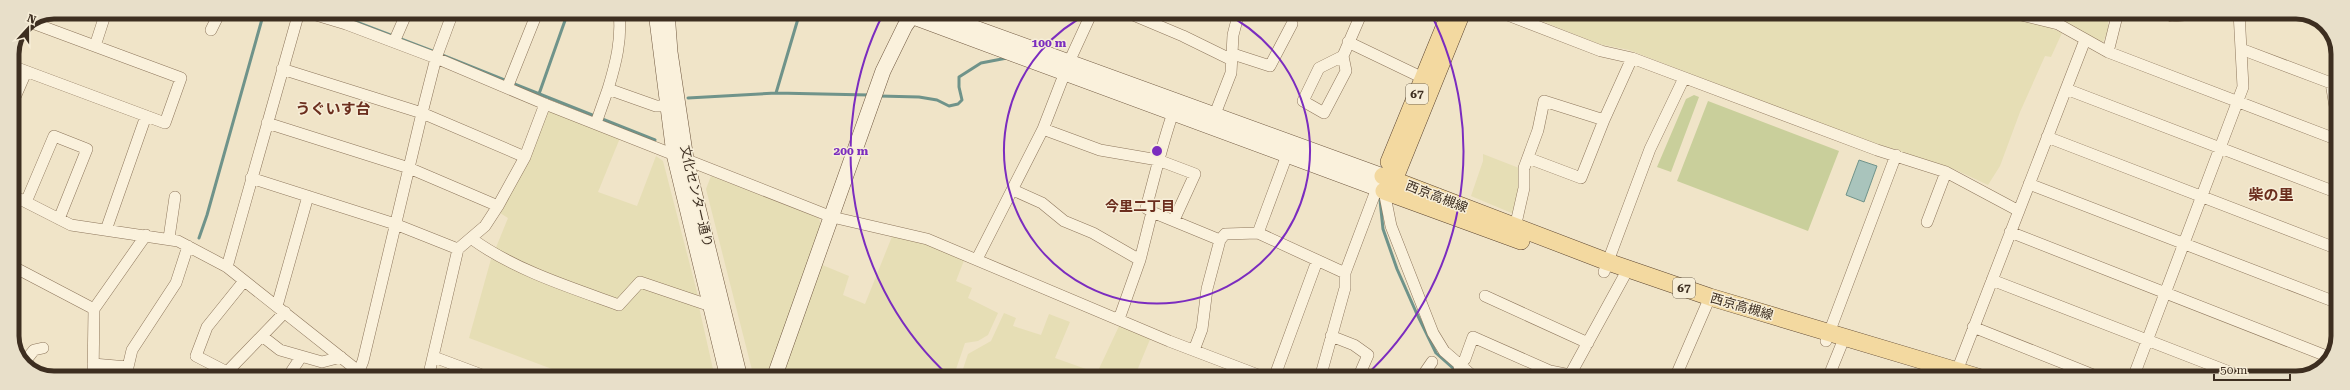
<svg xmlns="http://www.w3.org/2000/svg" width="2350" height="390" viewBox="0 0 2350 390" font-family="'Roboto Serif','Noto Sans JP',serif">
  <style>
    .farmland { fill: #e6deb5 }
    .green { fill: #c9cf9b }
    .water { fill: #a9c4bc; stroke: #6f938a }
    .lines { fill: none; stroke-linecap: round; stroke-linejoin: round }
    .stream { stroke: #6f938a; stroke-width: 3 }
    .street-casing { stroke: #8d765c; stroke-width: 12 }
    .secondary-casing { stroke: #6f573f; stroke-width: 16 }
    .primary-casing { stroke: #5b4430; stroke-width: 18 }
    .street { stroke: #faf1dc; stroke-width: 11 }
    .secondary { stroke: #faf1dc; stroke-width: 15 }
    .primary { stroke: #f3d9a0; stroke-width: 17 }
    .ring { fill: none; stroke: #7b2cbf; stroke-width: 2 }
    .labels { text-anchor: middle; stroke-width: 3; stroke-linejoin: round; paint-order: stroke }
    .shield { fill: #f7eed8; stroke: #756857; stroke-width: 1 }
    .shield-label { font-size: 12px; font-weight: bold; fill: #3d2e20 }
    .street-label { font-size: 13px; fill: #3d2e20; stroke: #f7eed8 }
    .neighbourhood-label { font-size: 14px; font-weight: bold; fill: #6b2e1e; stroke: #f7eed8 }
    .quarter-label { font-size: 15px; font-weight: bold; fill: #6b2e1e; stroke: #f7eed8 }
    .rim { fill: none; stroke: #3d2e20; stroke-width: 5 }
    .centre { fill: #7b2cbf; stroke: #f7eed8; stroke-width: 2 }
    .ring-label { font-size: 12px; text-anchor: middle; font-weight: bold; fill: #7b2cbf; stroke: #f7eed8; stroke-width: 3; stroke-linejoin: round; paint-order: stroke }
  </style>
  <rect width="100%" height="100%" fill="#f0e4c8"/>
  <!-- farmland -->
  <path class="farmland" d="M1519 12H1998L2049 27 2062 33 2051 57 2045 56 2020 112 2000 166 1988 185 1956 170 1853 136 1629 50 1599 44Z
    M2022 12H2108V31L2103 42Z
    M549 110 620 138 598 192 637 206 656 156 663 161 698 296 639 277 619 300 555 277 495 250 508 218 500 213 529 160Z
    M1483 154 1519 168 1520 189 1514 214 1471 196 1483 161Z
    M711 176 819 218 822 229 810 260 849 276 843 295 865 304 893 234 912 238 965 258 956 281 972 288 968 298 998 313 988 335 978 341 965 343 953 378H769L752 370 706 189Z
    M491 259 615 306 640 287 699 307 715 378H576L469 338Z
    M1004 313 1016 318 1013 326 1041 335 1049 314 1070 322 1055 358 1097 373 1120 324 1151 337 1134 378H960L968 354 991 341Z"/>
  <!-- green -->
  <path class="green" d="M1694 95 1699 97 1671 172 1657 167 1686 99Z
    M1708 101 1839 151 1808 231 1677 181Z"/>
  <!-- water -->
  <path class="water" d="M1859 160 1877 166 1864 202 1846 195Z"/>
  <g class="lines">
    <!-- stream -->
    <path class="stream" d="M326 12 345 18
      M351 20 435 52
      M442 55 655 140
      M776 93 800 12
      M539 94 568 12
      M879 96 919 97 937 100 949 106 958 104 962 100 959 87V77L981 63 1007 58
      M688 98 776 93 869 95
      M1380 200 1383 229 1397 269 1416 312 1436 353 1464 378
      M199 238 207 215 264 12"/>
    <defs>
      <path id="street" d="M306 12 346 24 436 58 545 104 832 217 927 239 1169 341 1266 378
        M1126 12 1183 36 1232 60
        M1500 12 1601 51 1632 58 1877 150 1946 172 2019 211
        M2009 12 2058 24 2108 52 2338 140
        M2171 12 2172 16 2220 12
        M346 24 350 12
        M211 30 220 12
        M394 42 407 12
        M1348 42 1423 78
        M95 46 106 12
        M2241 49 2331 83 2338 124
        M2108 52 2118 12
        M1233 54 1270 66 1292 24
        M1343 56 1319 68 1303 101 1324 113 1346 71 1343 56 1362 12
        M12 66 165 123 181 78 30 22
        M282 69 422 113 525 157
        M507 88 537 13 534 12
        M608 89C616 63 622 39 619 12
        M2066 89 2338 193
        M12 104 26 72
        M1215 114 1231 73 1233 35 1239 12
        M267 123 409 168 498 206
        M596 123 608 89 656 106H667
        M1043 129 1100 150 1158 160 1195 174 1174 220
        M2047 137 2338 249
        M1528 158 1581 178 1604 120 1632 58
        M251 178 395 224 458 249
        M2029 184 2338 303
        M1013 190 1042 203 1064 221 1093 233 1140 260
        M1384 191 1391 226 1433 333 1444 351 1475 378
        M12 195 71 225 178 241 227 267 367 378
        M26 202 54 136 87 149 59 219
        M1152 212 1220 240
        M1927 222 1946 172
        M106 230 146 116
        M1514 232 1524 188V168L1538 130 1544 101 1604 120
        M2010 232 2329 357
        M1258 233 1287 155
        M169 238 175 197
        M472 239C515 270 569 287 619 305L640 282 711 306
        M977 259 1043 129 1069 62 1092 12
        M12 266 94 309
        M227 267 299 12
        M1604 272 1650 149 1684 78
        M1992 280 2245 378
        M244 281 207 327 196 356 227 372 285 312
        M1485 296 1588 343
        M277 306 308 196
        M1119 319 1140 260 1152 212 1146 208C1155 176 1162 144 1173 113
        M1973 327 2101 378
        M262 336 280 350 322 362 341 357
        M1331 336 1354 345 1368 355 1358 378
        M1826 341 1896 155
        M1194 350 1202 329 1207 289 1220 240 1225 234 1258 233 1345 273
        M2331 354 2338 336
        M434 357 490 378
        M23 364 34 350 43 348
        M93 364 128 367 132 350 176 283 188 246
        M1459 366 1465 359 1473 337 1550 371 1570 375 1628 269
        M359 371 363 361 422 113 436 58 453 12
        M1955 376 2085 40
        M93 378 94 309 146 235
        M287 378 301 357
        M428 378 458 249 485 226 498 206 525 157 545 104
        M1274 378 1317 261
        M1320 378 1345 288V273L1377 188
        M1421 378 1432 362
        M1675 378 1710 297
        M1828 378 1845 336
        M1939 378 1940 376
        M2133 378 2243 87 2239 12"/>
      <path id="secondary" d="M656 12 674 154 728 378
        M667 12 670 52 686 159 740 378
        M900 12 1384 191
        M931 12 1383 176
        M774 378 883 71 905 26 915 12"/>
      <path id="primary" d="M1389 162 1448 18
        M1383 176 1608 262 1710 297 1981 378
        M1387 188 1394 180 1462 12
        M1384 191 1521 241"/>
    </defs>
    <!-- street casing -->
    <use href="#street" class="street-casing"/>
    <!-- secondary casing -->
    <use href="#secondary" class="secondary-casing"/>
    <!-- primary casing -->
    <use href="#primary" class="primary-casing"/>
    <!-- street -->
    <use href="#street" class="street"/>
    <!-- secondary -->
    <use href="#secondary" class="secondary"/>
    <!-- primary -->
    <use href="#primary" class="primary"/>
  </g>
  <!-- distance rings -->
  <g class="ring">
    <path d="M1222 12A153 153 0 1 1 1092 12"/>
    <path d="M950 377A306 306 0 0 1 883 14M1431 14A306 306 0 0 1 1364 377"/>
  </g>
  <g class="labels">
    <!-- shield labels -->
    <g class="shield">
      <rect x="1406" y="84" width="22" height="20" rx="3"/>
      <rect x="1673" y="278" width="22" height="20" rx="3"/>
    </g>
    <g class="shield-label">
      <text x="1417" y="98">67</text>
      <text x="1684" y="292">67</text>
    </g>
    <!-- street labels -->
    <g class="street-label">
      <text transform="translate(697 196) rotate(77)" y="5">文化センター通り</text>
      <text transform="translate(1437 196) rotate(21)" y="5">西京高槻線</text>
      <text transform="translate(1742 306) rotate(16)" y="5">西京高槻線</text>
    </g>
    <!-- neighbourhood labels -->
    <g class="neighbourhood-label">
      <text x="1140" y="211">今里二丁目</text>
    </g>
    <!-- quarter labels -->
    <g class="quarter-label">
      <text x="333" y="114">うぐいす台</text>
      <text x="2271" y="200">柴の里</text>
    </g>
  </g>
  <!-- crop -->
  <path d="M0 0H2350V390H0ZM54 19H2296A35 35 0 0 1 2331 54V336A35 35 0 0 1 2296 371H54A35 35 0 0 1 19 336V54A35 35 0 0 1 54 19Z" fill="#e8dfc9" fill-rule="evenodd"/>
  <path class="rim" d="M54 19H2296A35 35 0 0 1 2331 54V336A35 35 0 0 1 2296 371H54A35 35 0 0 1 19 336V54A35 35 0 0 1 54 19Z"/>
  <circle cx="1157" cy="151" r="6" class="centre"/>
  <g class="ring-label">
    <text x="1049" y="47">100 m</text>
    <text x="851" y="155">200 m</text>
  </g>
  <!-- north arrow -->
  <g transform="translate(28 28) rotate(21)" stroke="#f7eed8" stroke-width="3" paint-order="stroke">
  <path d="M0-3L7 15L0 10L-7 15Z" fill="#3d2e20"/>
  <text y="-6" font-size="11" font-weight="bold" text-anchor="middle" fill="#3d2e20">N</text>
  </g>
  <!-- scale -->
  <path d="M2214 374v6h76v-6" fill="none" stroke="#3d2e20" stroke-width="2"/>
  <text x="2220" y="374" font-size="12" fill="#3d2e20" stroke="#f7eed8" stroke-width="3" paint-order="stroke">50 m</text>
</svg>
